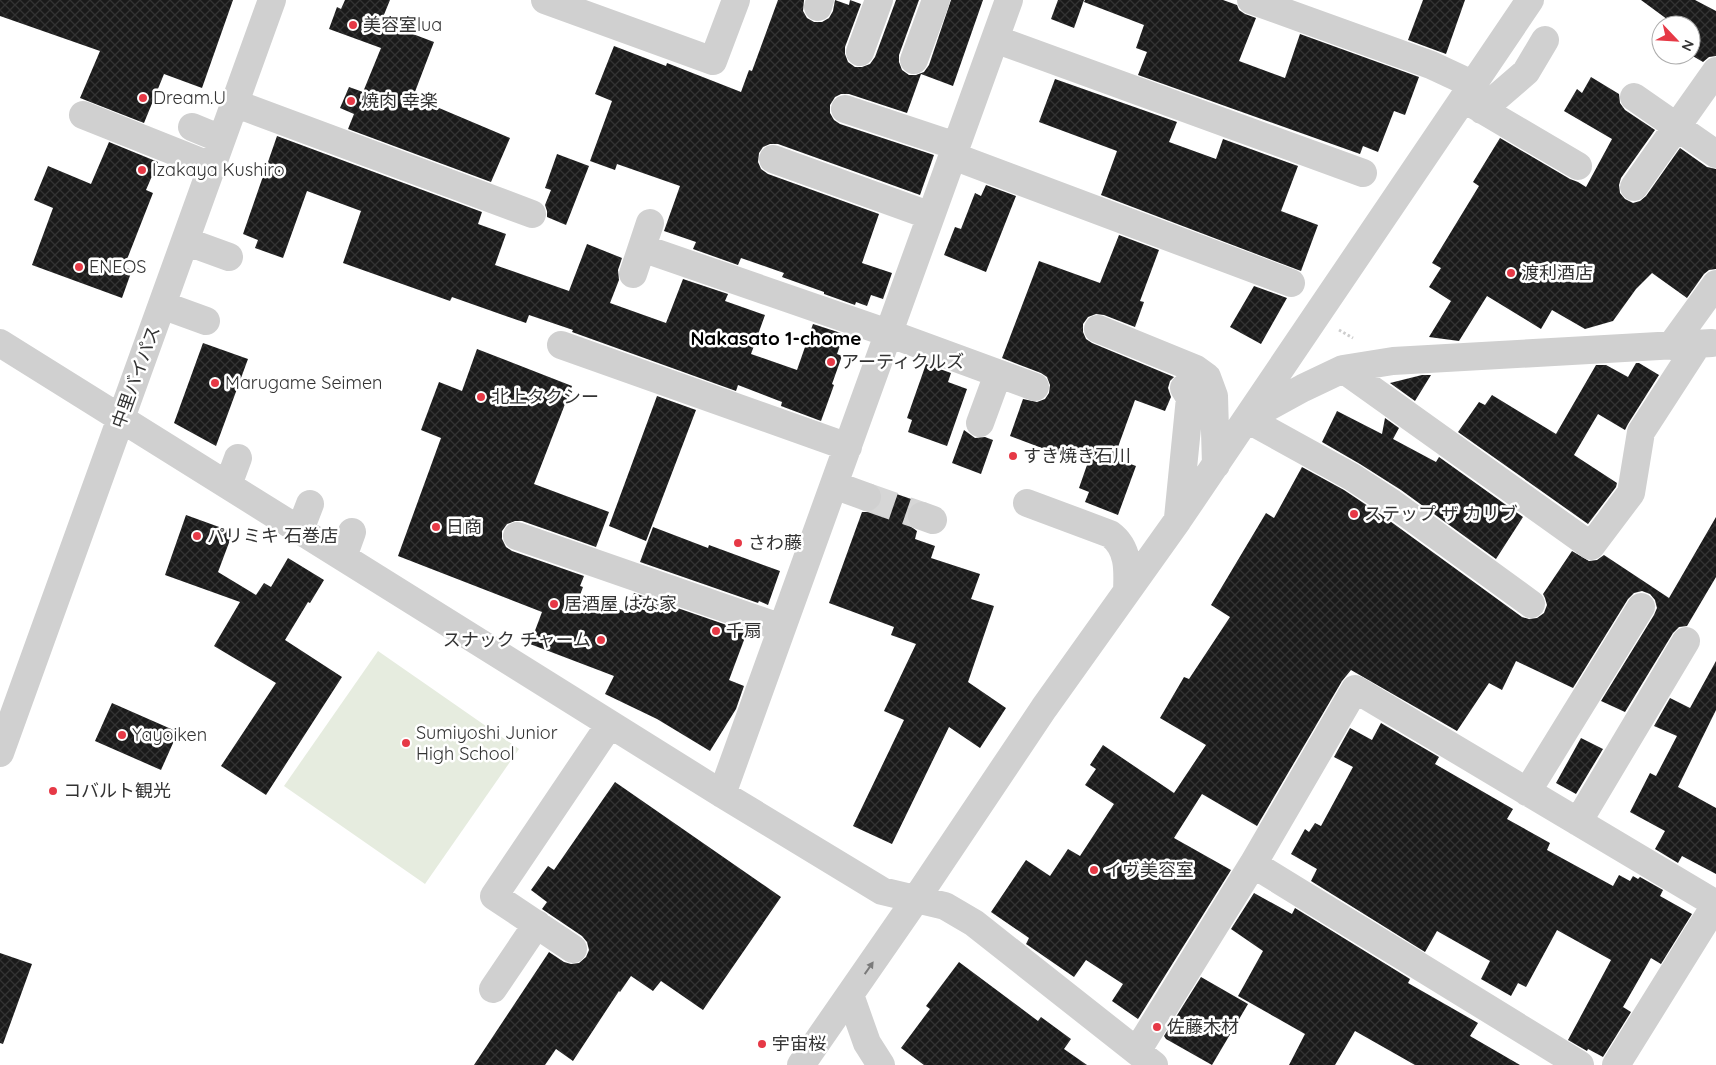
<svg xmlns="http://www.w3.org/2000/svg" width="1716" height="1065" viewBox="0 0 1716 1065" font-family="Quicksand,'Noto Sans JP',sans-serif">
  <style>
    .pitch { fill: #e6ecdf }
    .building { fill: url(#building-cross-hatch) }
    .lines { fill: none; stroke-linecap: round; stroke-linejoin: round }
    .minor-tunnel { stroke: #d6d6d6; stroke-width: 28; stroke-dasharray: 28 14; stroke-linecap: butt }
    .path { stroke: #cdcdcd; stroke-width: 3; stroke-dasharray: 2.5 2.5; stroke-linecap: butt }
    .minor { stroke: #d0d0d0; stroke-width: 28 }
    .oneway { fill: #7a7a7a }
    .poi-dot { fill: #e63946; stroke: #fff; stroke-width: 2 }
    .labels { text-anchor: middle; stroke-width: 5; stroke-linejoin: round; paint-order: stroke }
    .poi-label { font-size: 18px; fill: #333; stroke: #fff; text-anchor: start }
    .street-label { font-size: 18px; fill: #333; stroke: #fff }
    .neighbourhood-label { font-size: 19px; font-weight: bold; fill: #000; stroke: #fff }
  </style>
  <defs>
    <pattern id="building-cross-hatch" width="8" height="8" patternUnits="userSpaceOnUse" patternTransform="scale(1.25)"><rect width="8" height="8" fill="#1a1a1a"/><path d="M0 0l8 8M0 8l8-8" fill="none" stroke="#333"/></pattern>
  </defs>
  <rect width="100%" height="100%" fill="#fff"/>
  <!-- pitch -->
  <path class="pitch" d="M378 651 519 749 425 884 284 786Z"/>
  <!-- building -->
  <path class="building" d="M0 0H233L202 88 164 74 144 123 80 98 100 51 0 16Z
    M345 0H390L381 22 434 42 413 97 510 138 491 182 348 129 354 114 340 108 349 87 363 92 381 48 329 29 337 7 341 9Z
    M778 0H804L803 11 807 18 814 22H822L829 18 833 11 835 0 849 5 850 0 861 4 845 47V54L848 62 855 67H862L870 64 875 57 896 0H919L899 55V62L902 70 909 75H916L924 72 929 65 951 0H983L953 86 921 74 907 113 849 94H841L835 97 830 105V113L834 120 840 124 934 155 920 195 778 144H770L763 147 759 153 758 162 761 169 768 174 879 214 862 263 892 273 883 299 871 295 867 306 856 302 855 305 824 294V292L782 277 784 273 741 258 738 265 693 249 696 242 664 231 680 186 617 164 615 170 590 161 612 101 595 94 614 46 666 66 667 63 741 92 749 70 752 71Z
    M1058 0H1084L1074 28 1051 19Z
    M1085 0H1223L1237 5 1239 10 1245 14 1256 18 1239 61 1285 78 1300 34 1419 77 1405 115 1394 111 1378 152 1363 146 1360 154 1138 75 1147 52 1136 48 1144 25 1084 2Z
    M1423 0H1465L1446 54 1408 40Z
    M1641 0H1695L1716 11V56L1709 57 1703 62 1691 55V25H1675Z
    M1591 77 1619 94 1620 103 1625 110 1655 130 1621 178 1619 185 1620 193 1625 199 1633 203 1640 201 1646 196 1680 148 1707 167 1716 169V269L1709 270 1704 274 1687 298 1652 273 1636 289 1613 321 1585 329 1552 310 1541 329 1487 296 1459 341 1429 337 1451 301 1429 287 1441 268 1432 263 1479 186 1473 182 1500 138 1570 179 1578 182 1586 187 1612 139 1564 111 1577 89 1582 93Z
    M1055 79 1177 122 1169 142 1216 159 1223 139 1298 166 1281 211 1318 225 1301 271 1101 195 1117 151 1039 122Z
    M277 136 482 212 478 224 506 234 495 265 569 291 587 244 622 258 618 270 619 280 610 303 666 323 683 279 728 294 725 301 765 315 751 354 797 370 813 324 844 334 837 354 842 356 832 384 834 385 821 421 781 406 782 402 738 385 736 391 572 332 573 330 529 315 526 323 452 297 450 301 343 263 361 211 307 191 283 258 255 248 258 240 243 234Z
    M109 142 158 162 146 190 153 193 124 267 132 270 122 298 32 265 53 208 34 200 48 166 91 184Z
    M557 154 589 166 566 225 547 217V211L545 205 551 190 545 188Z
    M986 185 1016 196 986 272 944 255 955 227 961 229 975 193 981 196Z
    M1119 235 1159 250 1140 301 1144 302 1135 327 1104 315 1096 314 1088 317 1083 324V332L1086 339 1092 343 1174 377 1170 381 1168 388 1171 397 1165 411 1135 400 1114 458 1136 466 1118 515 1085 502 1089 492 1079 488 1087 465 1010 436 1023 399 1037 402 1045 399 1049 393 1050 385 1047 377 1041 373 1002 358 1039 261 1100 283Z
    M1254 286 1287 298 1261 344 1230 327Z
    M203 343 248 359 216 446 174 423Z
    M477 349 572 386 534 484 609 512 596 547 522 521H515L507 524 502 531V539L506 547 512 551 584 576 580 586 583 587 580 595 626 612 634 593 747 632 729 680 744 686 736 709 710 751 657 719 605 694 614 676 530 644 542 612 398 556 441 438 421 430 439 382 462 391Z
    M1636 363H1639L1659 375 1628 424 1625 430 1598 414 1574 455 1617 483 1616 487 1588 524 1458 432 1479 402 1485 405 1492 395 1556 434 1596 365H1606L1628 377Z
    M926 364 951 373 948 382 967 389 947 446 908 432 912 420 907 418Z
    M1422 375H1431L1415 401 1390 383Z
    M657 396 696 410 646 541 609 526Z
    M1337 411 1382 434 1385 418 1399 428 1393 439 1436 462 1439 457 1523 517 1496 559 1401 490 1360 464 1322 442Z
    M964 430 975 438 985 437 993 440 981 474 952 463Z
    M1302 467 1344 490 1383 516 1522 617 1529 619 1537 618 1544 613 1547 605 1545 598 1543 594 1572 551 1589 561 1597 560 1604 555 1669 598 1716 517V577L1687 626 1679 627 1673 633 1625 712 1601 701 1654 615 1657 608 1655 600 1650 594 1642 591 1634 593 1628 599 1573 688 1516 661 1502 690 1489 683 1457 731 1351 670 1342 681 1257 826 1202 794 1174 838 1231 870 1138 1019 1112 1001 1123 984 1086 960 1074 977 1029 946 1026 944 1029 938 991 912 1026 860 1050 876 1068 849 1080 856 1114 804 1085 785 1096 769 1090 765 1103 745 1174 793 1206 745 1160 718 1184 677 1189 679 1230 617 1211 605 1266 513 1274 518Z
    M879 488 917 501 912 504 908 510 907 519 910 526 917 531 915 539 935 546 931 558 980 574 971 599 994 606 968 682 1006 708 980 748 949 727 892 844 853 826 904 720 884 711 916 644 891 635 894 627 829 603 862 512H870L877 509 881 503 882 495Z
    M186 515 233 532 218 572 256 595 264 583 271 587 288 558 324 580 310 603 308 602 285 640 342 677 266 795 221 766 276 683 214 646 240 602 165 575Z
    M653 527 708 548 709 545 780 571 768 605 759 601 758 603 640 562Z
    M1716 661V710L1678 787 1716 808V874L1682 856 1678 863 1655 849 1665 831 1630 812 1650 773 1656 776 1677 736 1654 726 1670 698 1690 708Z
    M112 703 178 732 161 770 95 741Z
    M1381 723 1439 757 1435 764 1513 809 1507 819 1550 843 1547 850 1613 886 1619 875 1630 881 1633 876 1638 879 1640 877 1663 890 1660 896 1692 914 1661 964 1651 958 1623 1007 1631 1012 1603 1057 1588 1049 1587 1051 1568 1040 1611 960 1557 930 1526 987 1518 983 1511 996 1481 979 1490 961 1437 931 1425 952 1311 881 1317 869 1291 854 1305 829 1309 832 1315 823 1321 826 1353 767 1334 757 1350 728 1372 740Z
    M1581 738 1603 749 1576 794 1556 783Z
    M615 782 781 897 703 1010 661 981 653 991 631 976 620 992 619 991 573 1061 556 1049 545 1065H474L549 952 564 962 571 964 579 963 586 957 589 950 587 942 582 936 542 909 547 902 531 890 548 866 554 870Z
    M1254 893 1292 914 1295 908 1410 979 1408 983 1478 1023 1470 1036 1520 1065H1415L1355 1031 1335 1065H1289L1305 1034 1238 996 1263 951 1231 929Z
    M0 953 32 964 3 1044 0 1043Z
    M959 962 1038 1021 1041 1017 1071 1039 1064 1049 1087 1065H924L901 1048 930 1009 926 1006Z
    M1201 977 1248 1004 1212 1065 1166 1039 1164 1036Z"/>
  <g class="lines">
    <!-- minor-tunnel -->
    <path class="minor-tunnel" d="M867 497 922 516"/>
    <!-- path -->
    <path class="path" d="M1339 330 1353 338"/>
    <!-- minor -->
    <path class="minor" d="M545 0 713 61 736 0
      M1251 0 1431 65 1474 85
      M818 7 820 0
      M995 39 1363 173
      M860 52 879 0
      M914 60 936 0
      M1634 97 1716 154
      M1464 99 1578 166
      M234 103 532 214
      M845 109 956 146
      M1482 110 1526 72 1545 40
      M83 115 211 166
      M192 127 221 139
      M953 156 1291 283
      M773 159 931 216
      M1634 187 1716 71
      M185 241 229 257
      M642 248 888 333 1035 387
      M633 274 650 223
      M162 305 206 321
      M1098 329 1196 369 1207 377 1214 396 1216 465
      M0 343 722 794 882 891 945 906 974 923 1154 1065
      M561 345 848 447
      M1671 346 1716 284
      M1343 369 1591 546 1631 493 1641 432 1698 344
      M1250 417 1303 388 1343 369 1393 361 1712 343
      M1247 419 1352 477 1392 503 1531 604
      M980 423 998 374
      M228 485 238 458
      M834 485 867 497
      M1027 503 1110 534C1129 548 1128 570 1127 591
      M922 516 933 520
      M1178 518 1190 398 1184 388
      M300 530 310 504
      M517 536 782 628
      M343 557 352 532
      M0 753 272 0
      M1527 792 1641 607
      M722 794 1009 0
      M1578 822 1686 641
      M1253 864 1580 1065
      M573 949 494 896 610 724
      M493 989 537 924
      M850 995 867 1043 881 1065
      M1137 1051 1253 864 1355 689 1716 904
      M801 1065 916 899 1044 708 1178 520 1530 0
      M1616 1065 1716 904"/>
  </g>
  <!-- one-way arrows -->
  <defs><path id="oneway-solid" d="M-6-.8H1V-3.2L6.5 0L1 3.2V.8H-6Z" transform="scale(1.25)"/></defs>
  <use class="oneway" href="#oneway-solid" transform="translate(869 968) rotate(-55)"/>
  <!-- markers -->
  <g class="poi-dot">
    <circle cx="353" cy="25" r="5"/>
    <circle cx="143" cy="98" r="5"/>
    <circle cx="351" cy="101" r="5"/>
    <circle cx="142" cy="170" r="5"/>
    <circle cx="79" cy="267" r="5"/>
    <circle cx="1511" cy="273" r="5"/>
    <circle cx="831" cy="362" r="5"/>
    <circle cx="215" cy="383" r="5"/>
    <circle cx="481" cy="397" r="5"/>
    <circle cx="1013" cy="456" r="5"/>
    <circle cx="1354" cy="514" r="5"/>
    <circle cx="436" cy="527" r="5"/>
    <circle cx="197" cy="536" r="5"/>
    <circle cx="738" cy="543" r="5"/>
    <circle cx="554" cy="604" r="5"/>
    <circle cx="716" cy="631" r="5"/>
    <circle cx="601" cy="640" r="5"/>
    <circle cx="122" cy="735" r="5"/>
    <circle cx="406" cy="743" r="5"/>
    <circle cx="53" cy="791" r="5"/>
    <circle cx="1094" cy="870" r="5"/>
    <circle cx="1157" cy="1027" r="5"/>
    <circle cx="762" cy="1044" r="5"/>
  </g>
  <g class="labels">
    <!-- poi labels -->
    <g class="poi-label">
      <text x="363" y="31">美容室lua</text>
      <text x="153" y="104">Dream.U</text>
      <text x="361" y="107">焼肉 幸楽</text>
      <text x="152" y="176">Izakaya Kushiro</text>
      <text x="89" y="273">ENEOS</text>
      <text x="1521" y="279">渡利酒店</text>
      <text x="841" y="368">アーティクルズ</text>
      <text x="225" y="389">Marugame Seimen</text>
      <text x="491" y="403">北上タクシー</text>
      <text x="1023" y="462">すき焼き石川</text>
      <text x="1364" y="520">ステップ ザ カリブ</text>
      <text x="446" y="533">日商</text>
      <text x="207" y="542">パリミキ 石巻店</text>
      <text x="748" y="549">さわ藤</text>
      <text x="564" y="610">居酒屋 はな家</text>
      <text x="726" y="637">千扇</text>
      <text x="591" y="646" text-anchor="end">スナック チャーム</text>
      <text x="416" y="739">Sumiyoshi Junior<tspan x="416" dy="21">High School</tspan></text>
      <text x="132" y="741">Yayoiken</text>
      <text x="63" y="797">コバルト観光</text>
      <text x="1104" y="876">イヴ美容室</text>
      <text x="1167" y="1033">佐藤木材</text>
      <text x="772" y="1050">宇宙桜</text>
    </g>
    <!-- street labels -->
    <g class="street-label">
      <text transform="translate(136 377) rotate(-70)" y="6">中里バイパス</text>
    </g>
    <!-- neighbourhood labels -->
    <g class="neighbourhood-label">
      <text x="776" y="345">Nakasato 1-chome</text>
    </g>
  </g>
  <!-- north arrow -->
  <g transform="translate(1676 40) rotate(115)"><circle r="24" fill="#ffffff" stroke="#adadad"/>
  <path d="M0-4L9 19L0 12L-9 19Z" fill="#e63946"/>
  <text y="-8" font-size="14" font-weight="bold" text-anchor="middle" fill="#333333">N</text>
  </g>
</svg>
